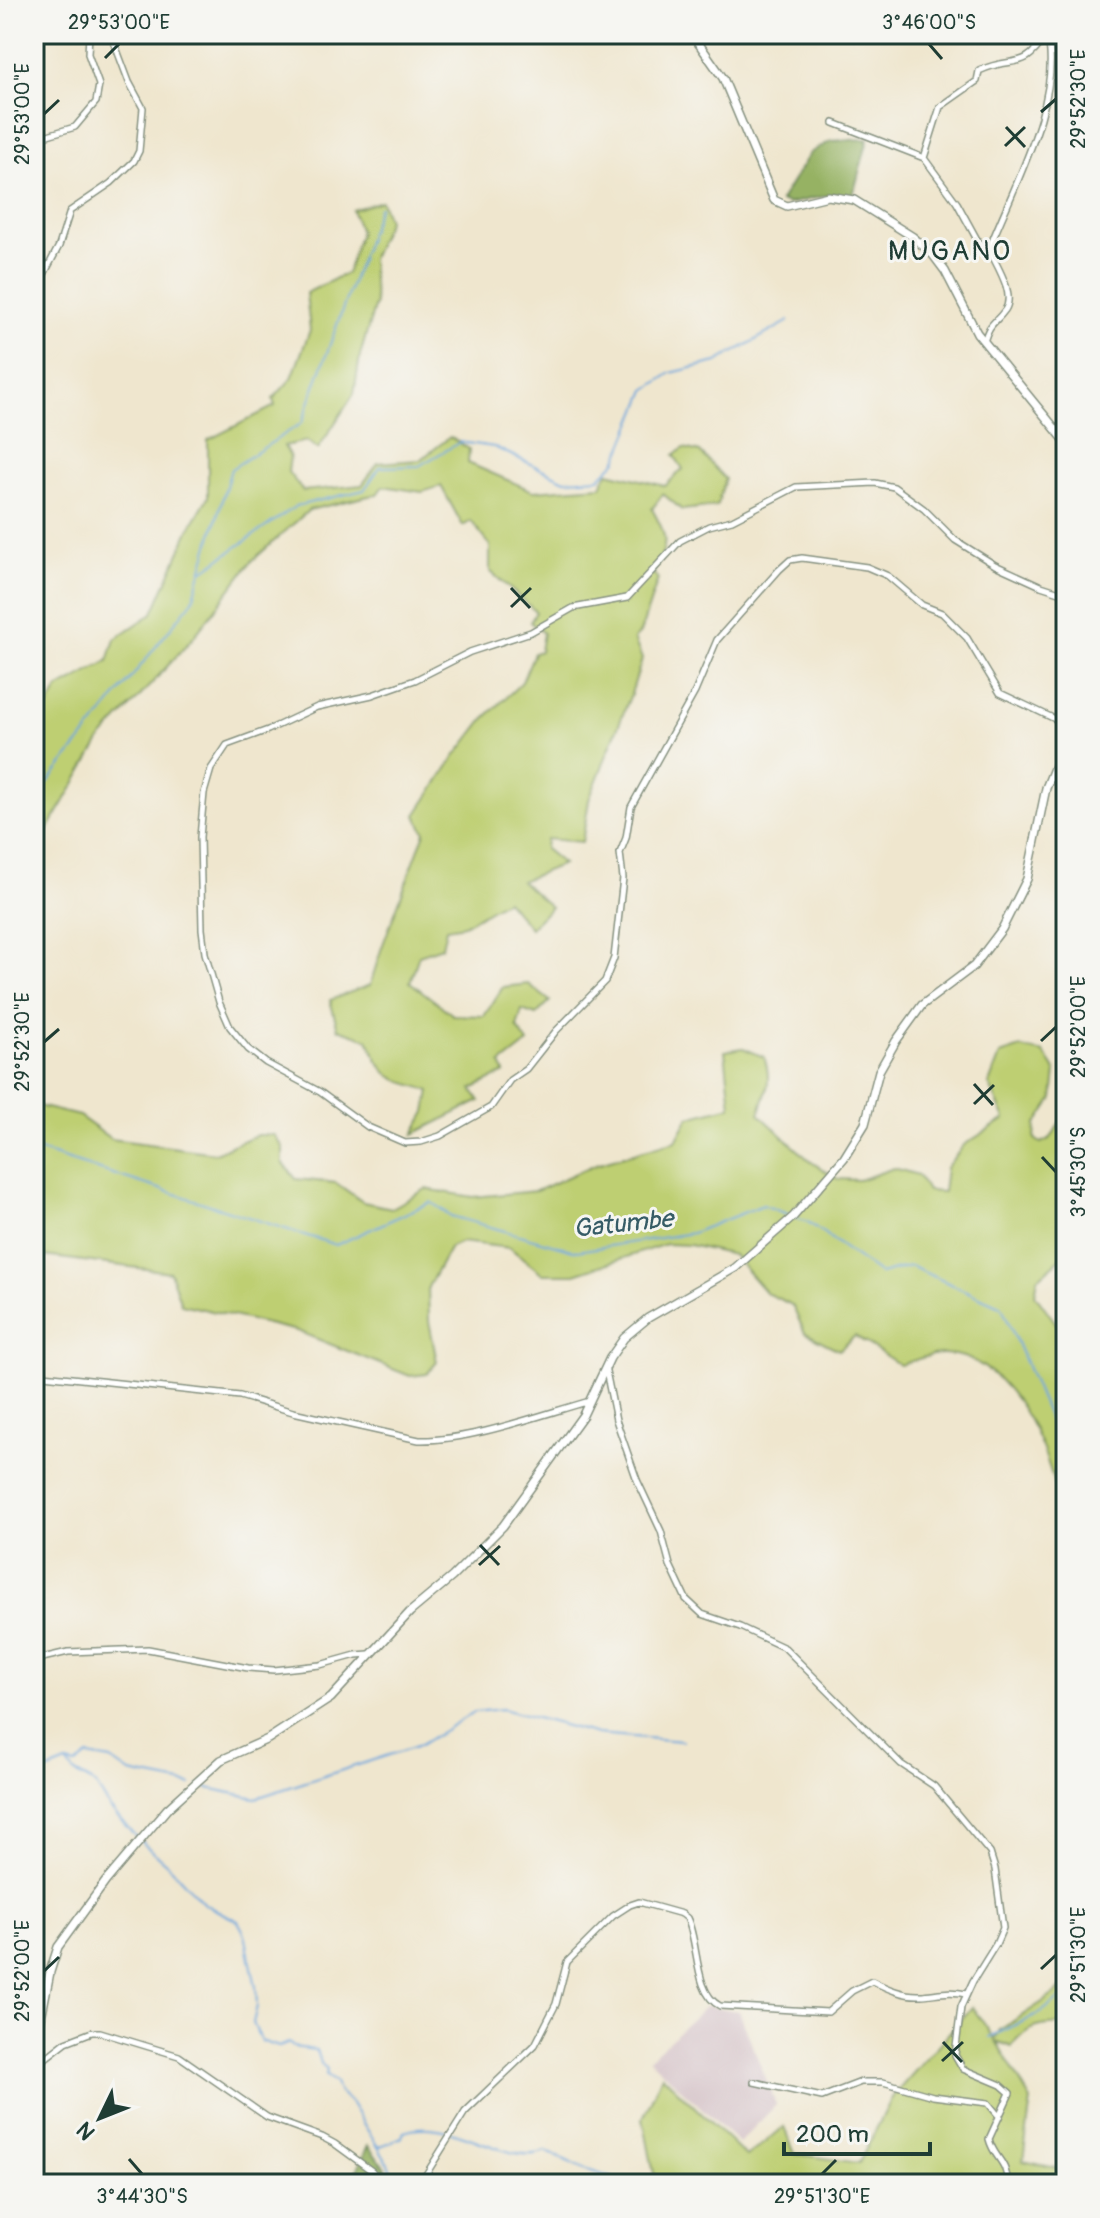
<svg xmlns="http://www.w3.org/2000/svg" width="1100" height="2218" viewBox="0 0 1100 2218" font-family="Pangolin,sans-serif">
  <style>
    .industrial { fill: #d2bec4 }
    .green { fill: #becf72; stroke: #6e8653; stroke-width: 2 }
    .forest { fill: #96b264; stroke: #5a784c; stroke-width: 2 }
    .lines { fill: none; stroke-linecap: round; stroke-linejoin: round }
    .stream { stroke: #6da6dc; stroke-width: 2 }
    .minor-casing { stroke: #879281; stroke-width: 8 }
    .major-casing { stroke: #879281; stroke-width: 10 }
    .minor { stroke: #fff; stroke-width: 5 }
    .major { stroke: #fff; stroke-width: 7 }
    .ticks { fill: none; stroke: #1f3d34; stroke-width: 3 }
    .labels { text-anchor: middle; stroke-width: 6; stroke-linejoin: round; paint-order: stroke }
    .water-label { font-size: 26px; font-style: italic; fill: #365c66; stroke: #f6f6f2 }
    .quarter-label { font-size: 28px; letter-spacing: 2px; fill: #1f3d34; stroke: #f6f6f2 }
    .neatline { fill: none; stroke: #1f3d34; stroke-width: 3 }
    .ticks-label { font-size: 20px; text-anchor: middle; fill: #1f3d34 }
  </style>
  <rect width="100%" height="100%" fill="#f6f6f2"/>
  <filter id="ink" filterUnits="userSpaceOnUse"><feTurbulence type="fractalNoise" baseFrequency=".0125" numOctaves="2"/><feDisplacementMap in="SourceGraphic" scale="16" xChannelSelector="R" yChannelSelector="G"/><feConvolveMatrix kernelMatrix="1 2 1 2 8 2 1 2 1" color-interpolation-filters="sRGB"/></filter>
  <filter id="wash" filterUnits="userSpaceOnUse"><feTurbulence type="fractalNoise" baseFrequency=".006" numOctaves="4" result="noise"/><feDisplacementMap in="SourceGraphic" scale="32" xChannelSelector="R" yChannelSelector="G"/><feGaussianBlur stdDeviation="1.8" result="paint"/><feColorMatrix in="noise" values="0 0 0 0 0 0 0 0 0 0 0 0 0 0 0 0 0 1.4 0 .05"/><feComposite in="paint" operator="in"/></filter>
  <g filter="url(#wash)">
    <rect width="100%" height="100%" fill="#efe6ce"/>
    <!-- industrial -->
    <path class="industrial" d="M706 2006 739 2011 776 2105 739 2143 649 2059Z"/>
    <!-- green -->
    <path class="green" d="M381 201 388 220 371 259 375 304 360 356 354 394 318 449 307 441 284 446 290 457 288 472 303 491 362 485 378 463 420 460 450 437 469 449 468 463 533 491 601 486 608 472 665 486 683 469 674 455 684 448 700 452 725 479 717 506 682 510 663 494 652 509C668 538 669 544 653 573L658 579 640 633 634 639 642 659 631 694 589 800 582 842 546 839 545 849 563 864 521 881 551 907 530 928 506 900 464 925 446 928 442 947 419 955 410 982 453 1015 484 1016 503 987 528 984 550 1001 536 1015 522 1010 517 1027 528 1043 501 1064 505 1073 472 1089 480 1101 414 1134 426 1112 430 1091C388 1076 386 1082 368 1039L338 1029 330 1000 370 985 382 947 425 832 416 815 454 758 484 719 522 682 534 653 540 651 543 633 530 622 536 612 490 571V545L471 521 463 526 441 486 422 492 383 486 377 494 309 510 252 561 193 638 102 738 34 853V721L45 712 58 689 108 661 115 639 153 613 190 528 208 497V440L275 406 273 399 292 378 310 330 306 293 347 273 360 232 352 210Z
      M743 1048 764 1057C772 1079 767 1092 759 1114L810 1161 838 1179 859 1180 894 1168 918 1175 927 1191 943 1192 946 1168 964 1145 1005 1119 989 1084 1000 1055 1021 1048 1044 1053 1056 1072 1053 1099 1036 1125 1035 1139 1041 1143 1051 1138 1066 1112V1254L1038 1278 1035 1294 1066 1337V1579C1056 1549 1063 1516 1055 1487 1042 1436 1004 1353 942 1354 929 1354 913 1361 900 1365L855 1336 839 1350 805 1333 792 1305 766 1293 733 1255 689 1245 666 1244 575 1274H543L510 1248 461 1242 450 1247 428 1287 429 1321 437 1362 427 1374 410 1376 297 1331 181 1304 170 1272 44 1256 34 1250V1105L79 1116 111 1139 215 1153 256 1135H274L283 1147V1163L296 1179 336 1183 363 1202 392 1208 426 1189 473 1197 536 1191 596 1164 676 1141 689 1117 731 1106 725 1051Z
      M1066 1983V2024C1038 2025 1030 2024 1012 2047L996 2041 1031 2100 1023 2161 1066 2170V2184H656L643 2118 662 2075 746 2157 784 2127 795 2154 859 2163 893 2096 972 2007 995 2039 1000 2030 1056 1993Z"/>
    <!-- forest -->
    <path class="forest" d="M868 139 852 199 834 194 788 204 780 201 810 153 831 141Z
      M368 2146 385 2168 386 2184H350Z"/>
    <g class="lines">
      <!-- stream -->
      <path class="stream" d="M201 572 296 506 364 490 380 467 419 466 460 442 494 447 565 480 599 478 617 460 646 390 671 373 717 362 789 321
        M34 800 193 600 231 469 302 423 379 207
        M34 1149 336 1245 431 1202 451 1216 577 1251 692 1233 763 1205 790 1215
        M796 1218 808 1222 880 1274 910 1266 1002 1307 1066 1459
        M1048 1419 1066 1422
        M67 1763 75 1773 95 1784 110 1808 137 1838 168 1865 204 1904 238 1921 245 1934 256 1987 257 2006 253 2023 261 2041 279 2047 289 2043 293 2047 316 2050 320 2063 327 2069 326 2076 335 2082 338 2091 350 2102 378 2147 402 2137 404 2131C450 2114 508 2168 545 2151L585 2169 615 2179
        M34 1776 67 1763 76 1765 88 1756 111 1760 130 1773 191 1785
        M198 1786 256 1798 420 1745 474 1712 502 1709 597 1734 682 1741
        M990 2037 1035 2016 1066 1995
        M378 2147 388 2164 396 2184"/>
    </g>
  </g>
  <g filter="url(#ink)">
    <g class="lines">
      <defs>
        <path id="minor" d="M834 123 924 158 957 203 980 245 989 249
          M34 139 75 127 96 102 99 85 88 54 89 34
          M924 158 940 107 977 81 979 71C1013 54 1023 74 1046 35
          M34 293 59 246 70 211 111 183 134 161 139 151 143 108 129 82 111 34
          M984 342C990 321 994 325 1005 310 1016 294 996 265 989 249 1012 189 1064 97 1047 34
          M1066 594 1041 586 995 565 955 540 924 509 894 487 875 483 796 487 732 520 709 526 680 541 627 598 573 608 531 632 470 652 415 680 372 695 317 707 268 730 227 745 211 769 204 793 200 837 202 929 205 953 219 1002 230 1027 248 1049 266 1063 320 1092 368 1127 405 1143 421 1142 440 1136 491 1107 510 1080 526 1069 556 1031 605 981 614 958 623 878 620 853 626 838 631 807 695 692 717 640 779 570 790 560 802 558 867 567 888 576 922 605 942 613 967 638 1000 693 1055 719 1066 720
          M606 1371 616 1420 637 1480 661 1531 670 1565 686 1599 702 1614 740 1627 785 1648 901 1764 934 1786 990 1853 995 1869 1003 1928 996 1944 973 1981 961 2007 955 2055 963 2069 1001 2085 1010 2093 989 2139C994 2159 1008 2161 1007 2184
          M34 1374 240 1396 293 1412 419 1440C470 1441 540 1415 590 1401
          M34 1660 68 1652 148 1649 248 1668 274 1670 320 1665 356 1655 369 1654
          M34 2067 66 2042 92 2032H100L179 2056 267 2117 322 2137 335 2144 372 2171 383 2184
          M754 2082 822 2097 861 2082H883L933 2096 988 2103 998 2115
          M420 2184 465 2112 535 2045 556 2004 567 1962 613 1916 630 1905 639 1902 682 1914 687 1918C699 1943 694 1993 720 2006L828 2012 852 1991 872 1981C888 1989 904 1996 921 1995 937 1994 949 1990 966 1994"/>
        <path id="major" d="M692 34 723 78 774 200 787 206 828 196 854 200 913 237 933 255 945 271 977 333 1066 442
          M34 2054 50 1972 58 1947 106 1881 167 1809 221 1760 268 1739 331 1698 410 1612 452 1577 503 1526 583 1415 610 1358 624 1338 648 1318 735 1268 793 1217 844 1158 865 1124 879 1071 896 1041 922 1005 974 966 1002 929 1027 879 1046 788 1066 739"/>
      </defs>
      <!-- minor casing -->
      <use href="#minor" class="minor-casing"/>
      <!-- major casing -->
      <use href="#major" class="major-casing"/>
      <!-- minor -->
      <use href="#minor" class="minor"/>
      <!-- major -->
      <use href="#major" class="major"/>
    </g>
  </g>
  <!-- ticks -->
  <path class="ticks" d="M929 44 942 59M105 58 119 44M1041 112 1056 99M44 114 59 100M1006 127 1025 147M1005 146 1025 127M511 588 530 608M511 607 531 588M1041 1041 1056 1027M44 1042 59 1029M974 1084 993 1105M974 1104 994 1085M1042 1157 1056 1172M480 1545 499 1565M479 1565 500 1546M1041 1969 1056 1955M44 1971 59 1957M943 2042 962 2062M942 2061 963 2042M129 2159 142 2174M822 2174 836 2160"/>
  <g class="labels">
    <!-- water labels -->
    <g class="water-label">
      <text transform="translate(623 1223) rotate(-6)" y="9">Gatumbe</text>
    </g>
    <!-- quarter labels -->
    <g class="quarter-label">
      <text x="950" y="260">MUGANO</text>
    </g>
  </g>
  <!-- margin -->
  <rect width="1100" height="2218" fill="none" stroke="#f6f6f2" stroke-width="88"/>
  <!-- north arrow -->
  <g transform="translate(100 2118) rotate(227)" stroke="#f6f6f2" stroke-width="6" paint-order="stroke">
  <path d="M0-6L14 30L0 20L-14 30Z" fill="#1f3d34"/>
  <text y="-12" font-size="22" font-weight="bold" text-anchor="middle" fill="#1f3d34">N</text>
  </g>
  <!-- scale -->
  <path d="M784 2142v12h146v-12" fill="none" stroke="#1f3d34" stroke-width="4"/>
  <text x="796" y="2142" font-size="24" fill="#1f3d34" stroke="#f6f6f2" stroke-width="6" paint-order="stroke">200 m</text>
  <rect x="44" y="44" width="1012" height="2130" class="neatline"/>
  <g class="ticks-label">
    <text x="119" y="29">29°53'00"E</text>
    <text x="929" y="29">3°46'00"S</text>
    <text transform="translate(1078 99) rotate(-90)" y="7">29°52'30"E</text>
    <text transform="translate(22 114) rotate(-90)" y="7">29°53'00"E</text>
    <text transform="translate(1078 1027) rotate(-90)" y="7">29°52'00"E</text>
    <text transform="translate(22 1042) rotate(-90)" y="7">29°52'30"E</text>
    <text transform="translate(1078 1172) rotate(-90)" y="7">3°45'30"S</text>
    <text transform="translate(1078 1955) rotate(-90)" y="7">29°51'30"E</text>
    <text transform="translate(22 1971) rotate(-90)" y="7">29°52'00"E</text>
    <text x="142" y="2203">3°44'30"S</text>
    <text x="822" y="2203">29°51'30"E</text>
  </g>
</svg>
